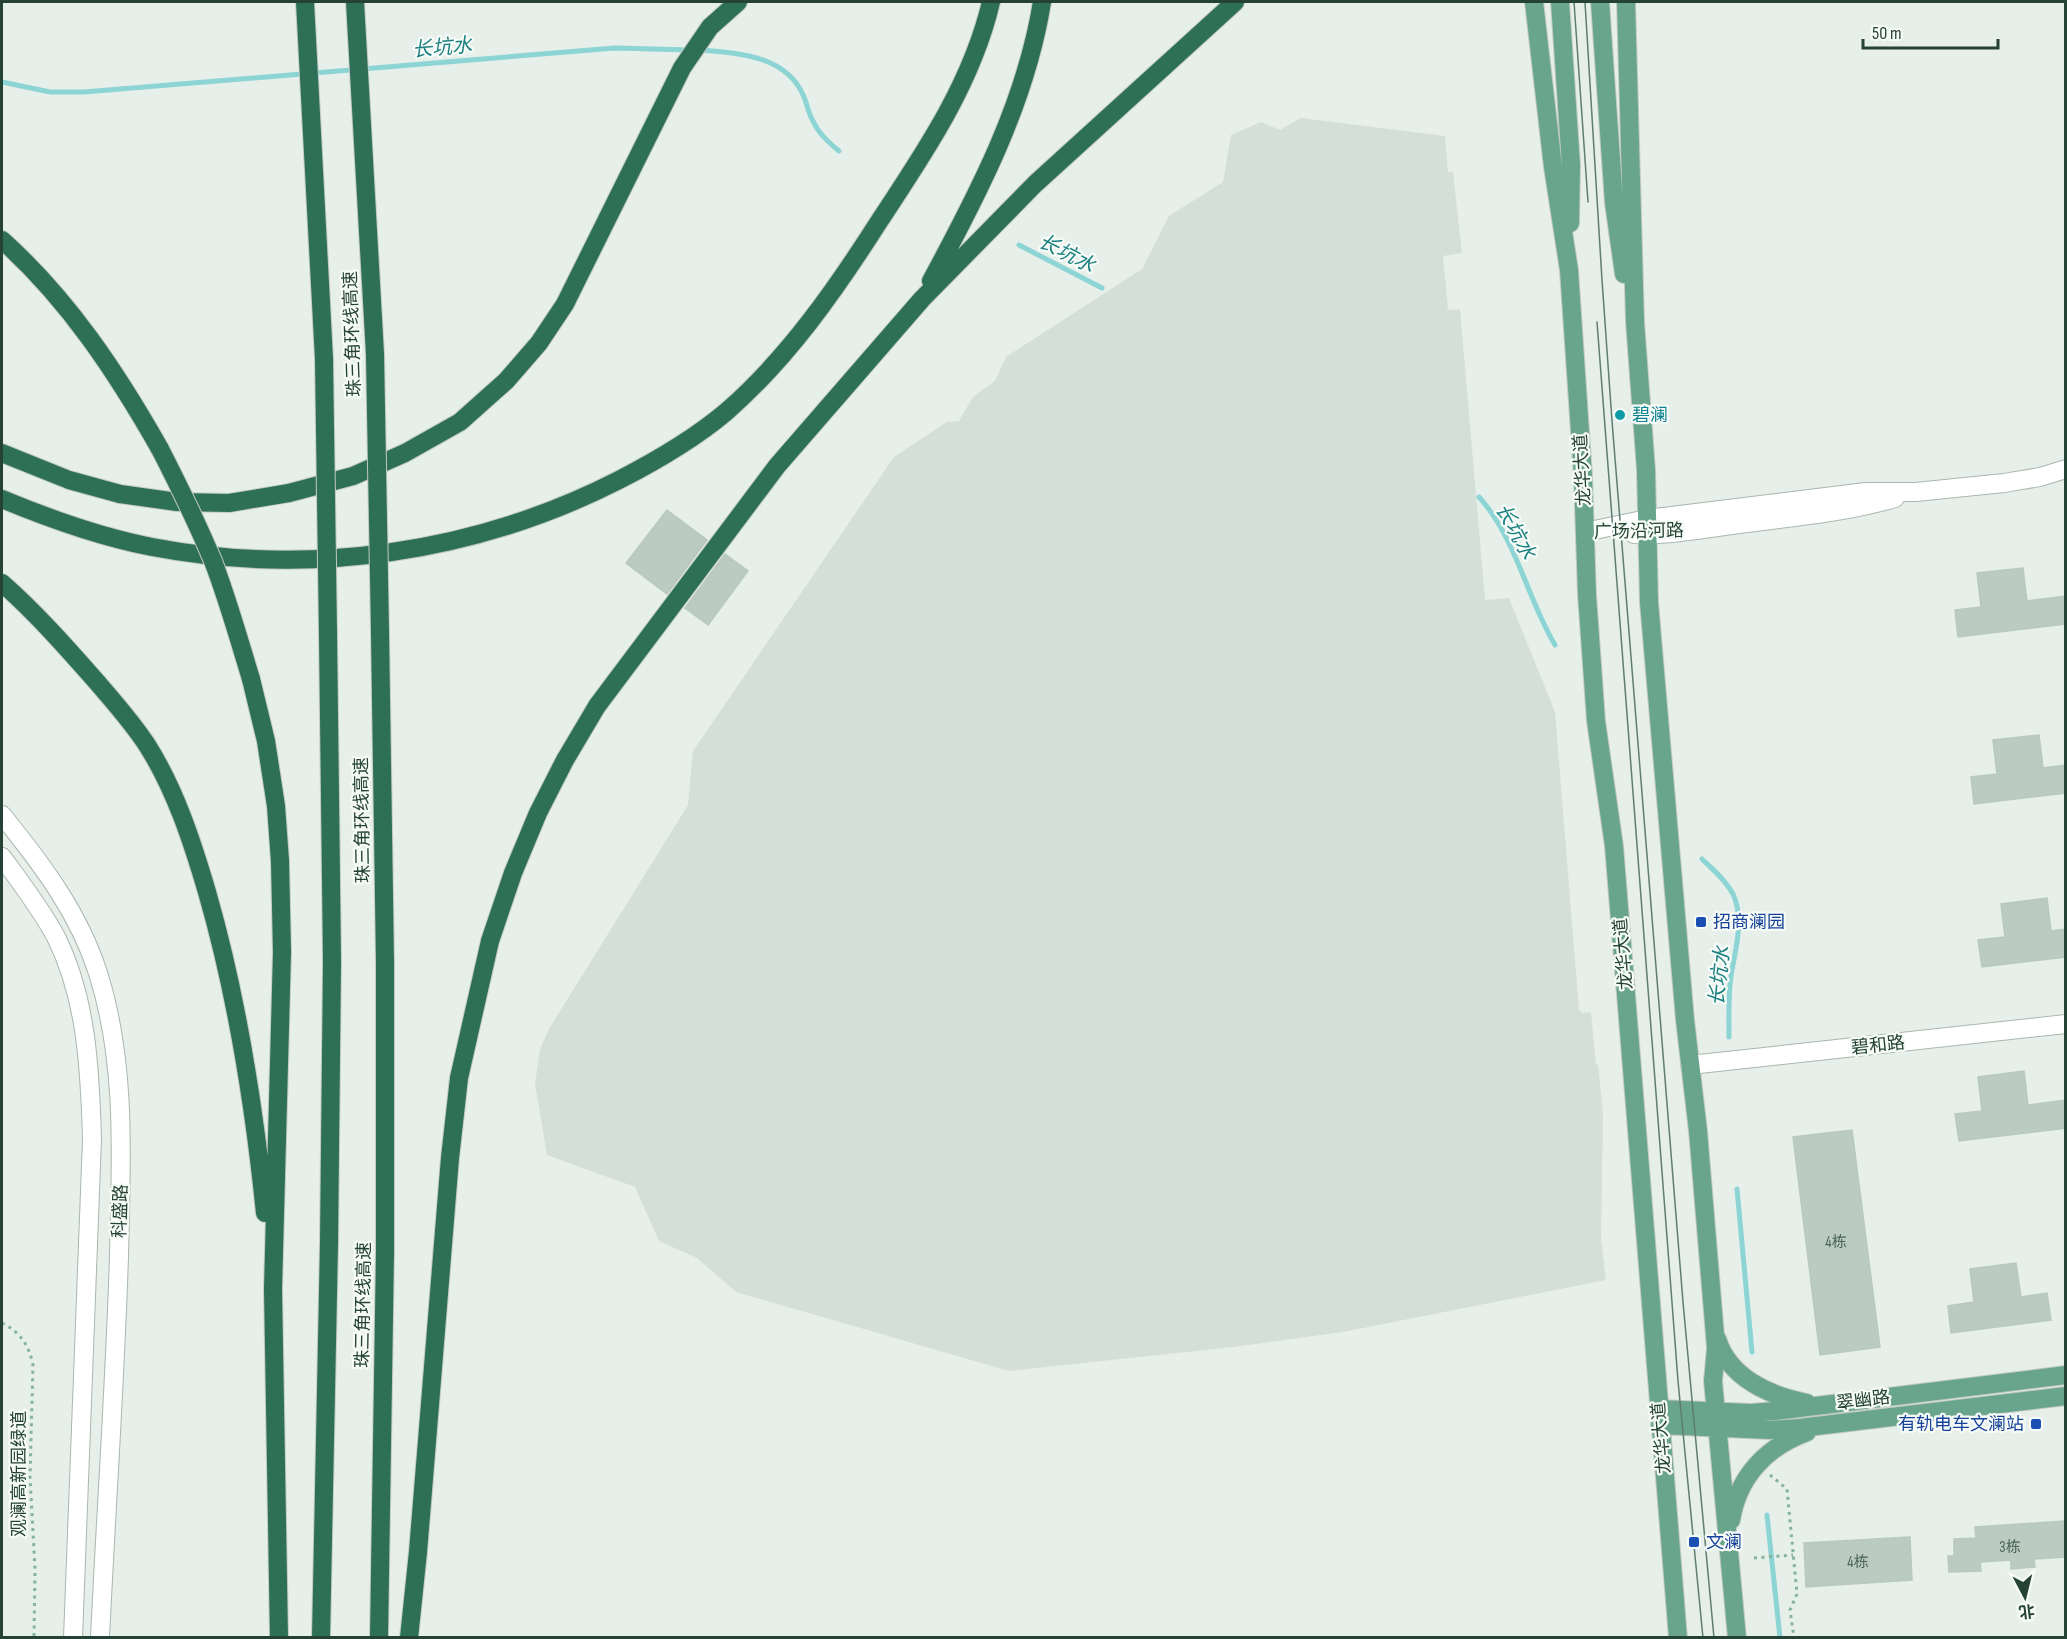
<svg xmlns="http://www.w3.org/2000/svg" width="2067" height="1639" viewBox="0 0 2067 1639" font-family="'Sofia Sans Condensed','Noto Sans SC',sans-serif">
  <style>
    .built { fill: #d4dfd8 }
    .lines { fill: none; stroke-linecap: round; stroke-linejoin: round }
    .stream { stroke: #8dd4d4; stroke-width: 5 }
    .building { fill: #bbcac2; stroke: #b8c9bf; stroke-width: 1.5 }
    .minor-casing { stroke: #a8b8af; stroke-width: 20 }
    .major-casing { stroke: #c2cac6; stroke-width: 20 }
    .highway-casing { stroke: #c2cac6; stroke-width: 20 }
    .path { stroke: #85b39d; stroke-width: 3; stroke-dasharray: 3 4.5; stroke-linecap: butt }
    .minor { stroke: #fff; stroke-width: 18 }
    .major { stroke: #69a58c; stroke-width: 18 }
    .highway { stroke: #2e6f57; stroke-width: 18 }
    .tram { stroke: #5f7d70; stroke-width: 1.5 }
    .highway-bridge-casing { stroke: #c2cac6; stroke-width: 20; stroke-linecap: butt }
    .highway-bridge { stroke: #2e6f57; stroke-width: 18 }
    .culture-dot { fill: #0f9aa8; stroke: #f7fbf8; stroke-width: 2 }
    .transit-dot { fill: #1a4fb4; stroke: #f7fbf8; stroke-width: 2 }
    .labels { text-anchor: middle; stroke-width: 4.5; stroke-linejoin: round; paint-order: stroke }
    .number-label { font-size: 15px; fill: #4a6458 }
    .street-label { font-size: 18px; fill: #244235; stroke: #f7fbf8 }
    .culture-label { font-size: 18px; fill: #0d838f; stroke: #f7fbf8; text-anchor: start }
    .transit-label { font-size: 18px; fill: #164399; stroke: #f7fbf8; text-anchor: start }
    .water-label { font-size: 20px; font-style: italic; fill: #1b8080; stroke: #f7fbf8 }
  </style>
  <rect width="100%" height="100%" fill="#e6efe9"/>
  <!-- built -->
  <path class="built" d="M1301 118 1445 136 1448 172H1453L1462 253 1443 256 1448 310 1460 309 1485 600 1509 598 1555 712 1579 1010 1583 1013 1591 1012 1596 1064 1598 1065 1603 1114 1601 1240 1606 1280 1343 1332 1233 1347 1009 1371 736 1292 697 1258 659 1241 635 1187 547 1155 535 1084 540 1049 549 1029 688 805 693 751 894 457 947 422 959 421 973 397 995 381 1006 357 1142 269 1169 216 1223 182 1231 135 1261 122 1280 130Z"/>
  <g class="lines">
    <!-- stream -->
    <path class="stream" d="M699 50C738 53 787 55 804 97 807 104 808 112 812 119 818 133 828 142 839 151
      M2 82 50 92H84L615 48 690 50
      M1019 245 1102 288
      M1479 497C1516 538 1527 598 1555 645
      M1702 859C1713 870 1725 879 1733 894 1745 920 1735 950 1731 976 1728 996 1729 1017 1729 1037
      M1737 1189 1752 1352
      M1767 1515 1780 1638"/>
  </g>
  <!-- building -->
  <path class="building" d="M667 510 707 540 667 594 626 563Z
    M725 554 748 571 708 625 685 608Z
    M2023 568 2027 601 2066 596V624L1958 637 1955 610 1981 607 1977 573Z
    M2039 735 2043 768 2066 765V793L1974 804 1971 777 1997 774 1993 740Z
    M2047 898 2051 931 2066 929V957L1982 967 1978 940 2005 937 2001 904Z
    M2024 1071 2028 1105 2066 1100V1128L1959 1141 1955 1114 1982 1111 1978 1077Z
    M1852 1130 1880 1347 1820 1355 1793 1137Z
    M2016 1263 2021 1297 2047 1293 2051 1320 1951 1333 1948 1306 1974 1302 1970 1269Z
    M2065 1521 2066 1557 2034 1559 2035 1567 2011 1569V1560L1980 1562 1981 1571 1949 1572 1948 1556H1954V1539L1976 1538 1975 1527Z
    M1910 1537 1912 1580 1806 1587 1804 1543Z"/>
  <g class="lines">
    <defs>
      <path id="minor" d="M1585 532 1647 519 1866 492H1916L2004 483 2040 477 2066 469
        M1634 534C1669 536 1705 528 1740 524 1792 517 1844 513 1895 498
        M2 815C41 863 79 913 98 973 127 1064 121 1162 119 1256 115 1384 106 1511 100 1638
        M2 857C21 883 41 909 56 937 87 999 90 1071 92 1139L73 1638
        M1690 1065 2066 1024"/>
      <path id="major" d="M1534 2 1553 167 1569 270 1583 476 1587 595 1596 721 1614 846 1678 1638
        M1560 2 1571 165 1570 223
        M1600 2 1614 203 1624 274
        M1626 2 1635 322 1646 470 1649 602 1685 1020 1698 1131 1716 1348 1713 1381 1737 1638
        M1717 1339C1729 1378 1770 1396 1807 1403
        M1659 1409 1751 1413 1775 1411 2066 1375
        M1660 1425 1769 1430 1800 1428 2066 1396
        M1731 1520C1738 1477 1766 1447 1807 1432"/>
      <path id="highway" d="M305 2 324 359
        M355 2 375 354
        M2 240C68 299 117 373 160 449
        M931 281C979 192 1026 102 1042 2
        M2 453 69 480 120 494 177 502 229 503 289 493 353 476 405 453 460 422 506 381 539 343 565 304 682 68 710 27 738 2
        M2 499C50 519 100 537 152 547 310 577 476 553 619 480 656 461 694 439 726 412 788 358 836 289 880 220 925 152 972 83 991 2
        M2 583C36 613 66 647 96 681 114 702 132 722 147 745 175 789 192 841 207 892 237 996 254 1104 265 1213
        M251 679 266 741 276 806 280 861 282 952 273 1289 279 1638
        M321 1638 329 1243 332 961 328 634
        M379 1638 385 1251V963L380 632
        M409 1638 418 1552 450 1158 459 1078 490 941 513 873 538 813 565 760 597 706 777 466 922 299 1035 184 1235 2"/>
    </defs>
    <!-- minor casing -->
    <use href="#minor" class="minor-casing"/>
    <!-- major casing -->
    <use href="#major" class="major-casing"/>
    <!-- highway casing -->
    <use href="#highway" class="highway-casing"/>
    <!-- path -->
    <path class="path" d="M2 1323C20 1332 29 1345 33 1365L30 1477 35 1569 34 1638
      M1770 1475 1787 1489 1797 1594 1790 1610 1794 1638
      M1754 1558 1793 1555"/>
    <!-- minor -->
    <use href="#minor" class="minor"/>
    <!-- major -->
    <use href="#major" class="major"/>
    <!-- highway -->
    <use href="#highway" class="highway"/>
    <!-- tram -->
    <path class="tram" d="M1574 2 1588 202
      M1585 2 1602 280 1612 421 1683 1302 1714 1638
      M1597 322 1678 1381 1703 1638"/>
    <defs>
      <path id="highway-bridge" d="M375 354 380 632
        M324 359 328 634
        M160 449C179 486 197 523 213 561 228 600 239 640 251 679"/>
    </defs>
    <!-- highway-bridge casing -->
    <use href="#highway-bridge" class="highway-bridge-casing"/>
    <!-- highway-bridge -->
    <use href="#highway-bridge" class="highway-bridge"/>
  </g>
  <!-- markers -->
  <circle class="culture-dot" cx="1620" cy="415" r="6"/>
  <g class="transit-dot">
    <rect x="1695" y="916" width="12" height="12" rx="3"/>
    <rect x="2030" y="1418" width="12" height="12" rx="3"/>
    <rect x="1688" y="1536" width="12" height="12" rx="3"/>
  </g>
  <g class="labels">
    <!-- number labels -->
    <g class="number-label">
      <text x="1836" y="1247">4栋</text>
      <text x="2010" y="1552">3栋</text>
      <text x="1858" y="1567">4栋</text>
    </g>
    <!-- street labels -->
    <g class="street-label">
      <text transform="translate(352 334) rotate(-92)" y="6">珠三角环线高速</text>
      <text transform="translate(1582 470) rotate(-93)" y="6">龙华大道</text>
      <text transform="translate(1639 531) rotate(-1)" y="6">广场沿河路</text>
      <text transform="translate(362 820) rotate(-91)" y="6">珠三角环线高速</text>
      <text transform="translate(1623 954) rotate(-95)" y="6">龙华大道</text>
      <text transform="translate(1878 1045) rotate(-6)" y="6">碧和路</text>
      <text transform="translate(120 1211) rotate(-88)" y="6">科盛路</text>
      <text transform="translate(363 1305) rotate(-89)" y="6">珠三角环线高速</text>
      <text transform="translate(1863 1400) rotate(-7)" y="6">翠幽路</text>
      <text transform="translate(1661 1438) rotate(-95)" y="6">龙华大道</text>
      <text transform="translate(19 1474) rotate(-90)" y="6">观澜高新园绿道</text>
    </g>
    <!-- culture labels -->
    <g class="culture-label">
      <text x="1632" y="421">碧澜</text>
    </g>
    <!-- transit labels -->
    <g class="transit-label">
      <text x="1713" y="928">招商澜园</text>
      <text x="2024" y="1430" text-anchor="end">有轨电车文澜站</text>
      <text x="1706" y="1548">文澜</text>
    </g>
    <!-- water labels -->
    <g class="water-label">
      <text transform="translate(442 47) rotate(-5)" y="7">长坑水</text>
      <text transform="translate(1067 253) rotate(27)" y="7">长坑水</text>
      <text transform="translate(1516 531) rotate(61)" y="7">长坑水</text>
      <text transform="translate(1719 976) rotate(-84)" y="7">长坑水</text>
    </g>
  </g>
  <!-- border -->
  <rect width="2067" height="1639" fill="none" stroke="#244235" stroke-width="6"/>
  <!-- north arrow -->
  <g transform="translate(2025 1597) rotate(173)" stroke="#f7fbf8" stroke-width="4.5" paint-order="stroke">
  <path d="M0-4.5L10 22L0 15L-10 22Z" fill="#244235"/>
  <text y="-9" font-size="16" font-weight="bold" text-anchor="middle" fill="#244235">北</text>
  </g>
  <!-- scale -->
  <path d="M1863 39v9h135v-9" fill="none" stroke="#244235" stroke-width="3"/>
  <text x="1872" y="39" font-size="18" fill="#244235" stroke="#f7fbf8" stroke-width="4.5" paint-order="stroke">50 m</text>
</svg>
